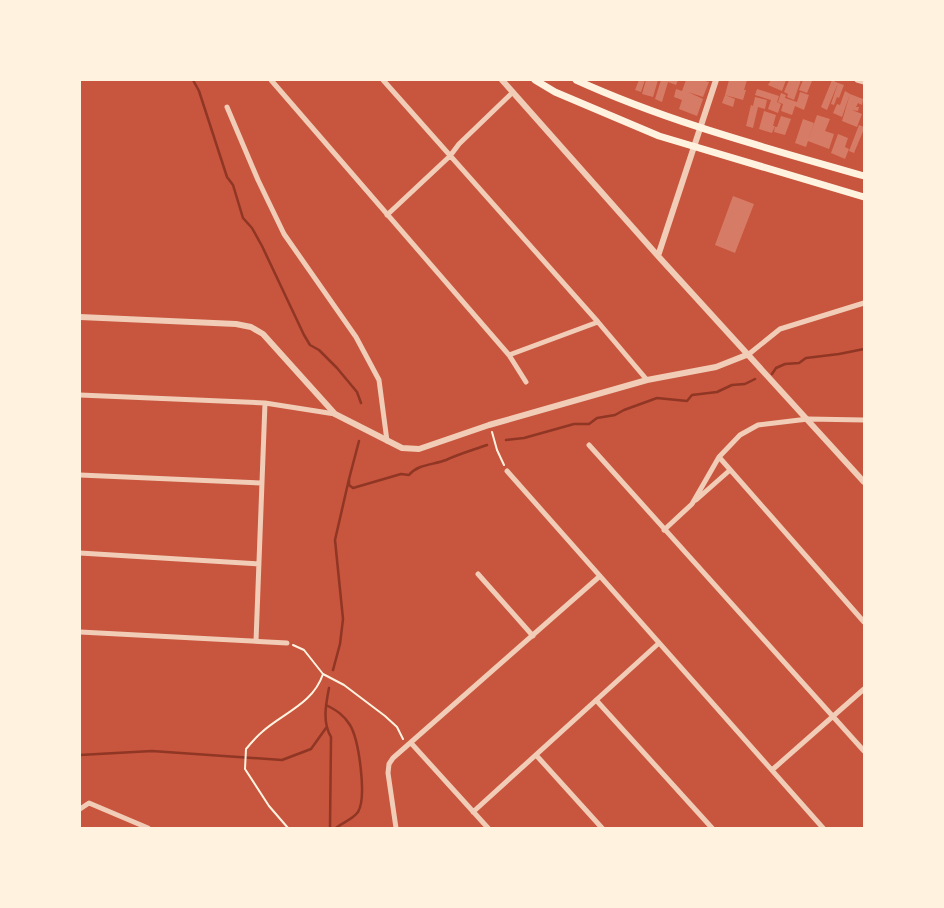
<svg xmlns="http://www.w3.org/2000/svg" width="944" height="908" viewBox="0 0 944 908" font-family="'PT Sans',sans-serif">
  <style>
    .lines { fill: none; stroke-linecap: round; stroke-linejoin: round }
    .stream { stroke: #8f3625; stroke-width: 2.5 }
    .building { fill: #d67c66 }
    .path { stroke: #fff3e0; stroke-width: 2 }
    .minor { stroke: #f1ccb7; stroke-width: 5 }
    .tertiary { stroke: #f1ccb7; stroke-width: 6 }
    .secondary { stroke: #fff3e0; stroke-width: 7 }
  </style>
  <rect width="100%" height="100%" fill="#c8553d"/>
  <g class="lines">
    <!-- stream -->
    <path class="stream" d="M193 80 199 91 227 177 233 185 243 218 252 228 262 246 304 335 310 345 319 350 337 368 357 392 361 403
      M772 374 776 368 785 364 799 363 806 358 839 354 864 349
      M506 440 524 438 574 424H589L597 418 615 415 624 410 657 398 687 401 692 395 717 392 732 385 745 384 755 379
      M359 441 349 479V485L353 488 401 474 409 475C418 464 433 465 446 460 459 454 473 450 487 445
      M333 670 340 644 343 619 335 540 349 479
      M329 688C326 704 322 722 331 737L330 828
      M326 705C336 710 344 715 350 725 359 740 367 797 358 812 352 820 343 822 336 828
      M80 755 152 751 282 760 311 749 326 728"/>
  </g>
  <!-- building -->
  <path class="building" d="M639 80H645L641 92 635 90Z
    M646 80H658L653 97 642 94Z
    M661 80H678L676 85 668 82 662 102 655 99Z
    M686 80H702L709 82 703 97 688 92 703 99 697 116 679 109 682 100 674 97 676 89 682 91Z
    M729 80H747L744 90H746L743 100 725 95Z
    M771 80H786L782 91 768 85Z
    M789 80H801L794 100 787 97 788 94 784 92Z
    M803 80 812 81 807 93 799 90Z
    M832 80 838 83 827 110 821 107Z
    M838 83 844 85 839 98 837 97 834 105 831 104Z
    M757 89 779 96 777 102 781 104 778 113 768 109 771 100 755 95Z
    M845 91 850 94 842 117 833 113 837 104 840 105Z
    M800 92 809 95 804 110 795 106 792 115 781 111 783 104 778 102 781 93 786 95 785 98 797 102Z
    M850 94 863 99 862 105 858 103 856 107H859L858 111 852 110 862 114 857 127 842 121Z
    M725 95 735 99 733 107 722 103Z
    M755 97 767 100 765 109 758 107 753 128 746 126 751 105 753 106Z
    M764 111 776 115 773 126H775L772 133 759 129Z
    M817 115 830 119 825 131 834 134 829 149 808 141Z
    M781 116 791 119 785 135 774 132 775 127H777Z
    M803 119 814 123 806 147 795 143Z
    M859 125 864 127V129L854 153 849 151Z
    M838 134 848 138 845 147 849 149 845 159 831 153Z
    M733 196 754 204 735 253 715 245Z"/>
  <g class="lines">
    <!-- path -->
    <path class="path" d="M492 432 497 450 504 465
      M293 645 304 650 323 674 344 685 385 716 397 727 403 739
      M288 828 269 806 245 769 246 749C251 743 256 737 262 732 283 713 313 704 323 674"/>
    <!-- minor -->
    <path class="minor" d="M271 80 509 355 526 382
      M383 80 598 322 647 380
      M857 80 864 82
      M227 107 258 180 284 234 356 337 379 380 387 441
      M387 215 450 156 459 144 513 92
      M749 354 780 329 864 303
      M509 355 598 322
      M80 395 265 403 335 414
      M589 445 864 751
      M719 457 864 622
      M507 471 823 828
      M80 475 262 483
      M696 500 730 470
      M664 530 692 504 719 457 740 435 758 425 808 419 864 420
      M80 553 259 564
      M478 574 533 636
      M80 632 287 643
      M256 641 265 403
      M596 700 712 828
      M411 743 488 828
      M536 755 602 828
      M772 770 864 689
      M80 809 89 803 148 828
      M473 812 659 643
      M396 828 388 773 389 764 393 758 600 576"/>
    <!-- tertiary -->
    <path class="tertiary" d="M502 80 658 256 864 482
      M658 256 716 80
      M80 317 236 324 251 327 263 334 335 414 402 448 419 449 489 425 647 380 716 367 749 354"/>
    <!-- secondary -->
    <path class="secondary" d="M535 80 555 92 659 136 864 197
      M576 80C668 122 767 148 864 176"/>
  </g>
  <!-- border -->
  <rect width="944" height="908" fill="none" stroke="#fff3e0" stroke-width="162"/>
</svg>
